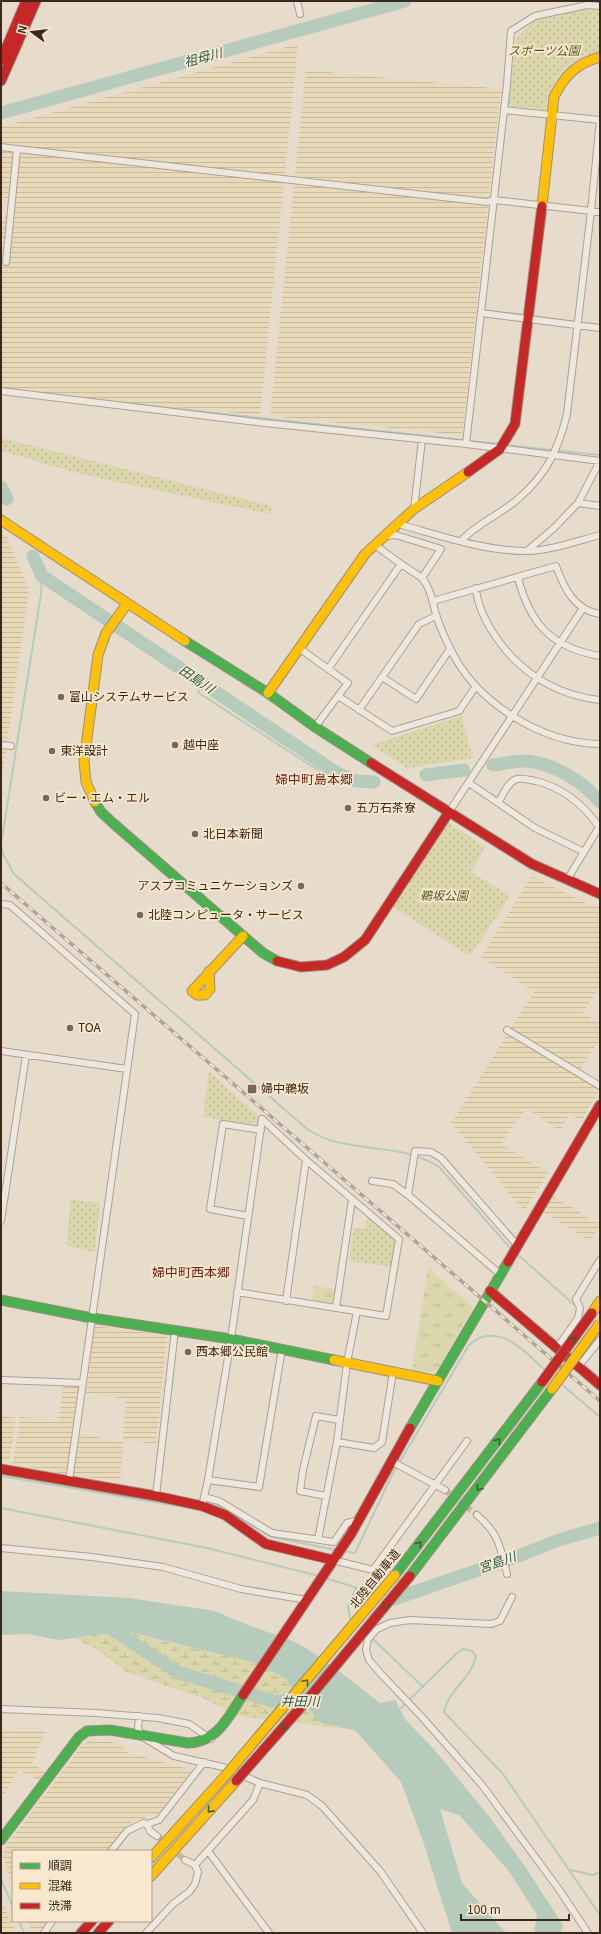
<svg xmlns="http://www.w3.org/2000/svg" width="601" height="1934" viewBox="0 0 601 1934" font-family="Georgia,'Noto Sans JP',serif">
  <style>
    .farmland { fill: url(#farmland-rules) }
    .grass { fill: url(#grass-tufts) }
    .wetland { fill: url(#wetland-marsh) }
    .park { fill: url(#park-dots) }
    .water { fill: #b7cbbc }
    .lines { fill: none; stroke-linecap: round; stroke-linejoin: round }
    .stream { stroke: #b7cbbc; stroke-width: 2 }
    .river { stroke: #b7cbbc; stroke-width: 13 }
    .street-tunnel { stroke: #c5b7a8; stroke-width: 6; stroke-dasharray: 6 3; stroke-linecap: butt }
    .street-casing { stroke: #aca094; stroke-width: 8 }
    .fast-casing { stroke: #9b8f84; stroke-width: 11 }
    .slow-casing { stroke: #9b8f84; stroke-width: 11 }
    .jam-casing { stroke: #9b8f84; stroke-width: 11 }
    .street { stroke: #eee7dd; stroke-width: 6 }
    .fast { stroke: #4caf50; stroke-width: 9 }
    .slow { stroke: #ffc107; stroke-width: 9 }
    .jam { stroke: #c62828; stroke-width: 9 }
    .rail-casing { stroke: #ada59d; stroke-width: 3.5 }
    .rail { stroke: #f9e8cf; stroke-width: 2; stroke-dasharray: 6; stroke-linecap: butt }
    .slow-bridge-casing { stroke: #91867b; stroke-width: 11; stroke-linecap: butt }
    .jam-bridge-casing { stroke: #91867b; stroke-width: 11; stroke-linecap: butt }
    .slow-bridge { stroke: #ffc107; stroke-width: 9 }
    .jam-bridge { stroke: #c62828; stroke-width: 9 }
    .oneway { stroke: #425d30 }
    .poi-dot { fill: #776659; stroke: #f9e8cf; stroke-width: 1.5 }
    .labels { text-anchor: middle; stroke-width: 3.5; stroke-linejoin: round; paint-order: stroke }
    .park-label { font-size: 12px; font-style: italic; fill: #525a1f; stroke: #f9e8cf }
    .poi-label { font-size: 12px; fill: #3b271b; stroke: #f9e8cf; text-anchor: start }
    .street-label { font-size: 12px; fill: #3b271b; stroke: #f9e8cf }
    .water-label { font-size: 13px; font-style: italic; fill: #295d53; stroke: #f9e8cf }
    .neighbourhood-label { font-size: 13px; fill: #6c1d16; stroke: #f9e8cf }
  </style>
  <defs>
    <pattern id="farmland-rules" width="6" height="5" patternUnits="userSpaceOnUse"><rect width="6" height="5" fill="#e8d9b9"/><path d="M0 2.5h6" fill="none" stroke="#c8ba9e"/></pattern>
    <pattern id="grass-tufts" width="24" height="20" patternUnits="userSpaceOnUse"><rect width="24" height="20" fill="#dbd6ab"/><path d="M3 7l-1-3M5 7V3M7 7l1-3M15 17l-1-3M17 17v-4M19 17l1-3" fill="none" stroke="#bdb893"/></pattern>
    <pattern id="wetland-marsh" width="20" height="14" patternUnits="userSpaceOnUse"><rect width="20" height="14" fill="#dbd6ab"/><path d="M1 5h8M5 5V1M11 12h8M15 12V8" fill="none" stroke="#bdb893"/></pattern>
    <pattern id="park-dots" width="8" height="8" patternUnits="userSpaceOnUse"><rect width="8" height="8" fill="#dbd6ab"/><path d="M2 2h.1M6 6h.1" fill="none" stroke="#bdb893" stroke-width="1.8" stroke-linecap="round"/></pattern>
  </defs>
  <rect width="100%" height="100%" fill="#e7dbcb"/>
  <!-- farmland -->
  <path class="farmland" d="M298 44 260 415 1 391V223L8 212 10 202 1 196V127Z
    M306 70 501 89 462 435 270 416Z
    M1 532 6 535 29 591 1 784Z
    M532 876 581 901 600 907V985L583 1013 600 1024V1046L596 1044 579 1072 600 1086V1089L581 1121 569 1114 560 1131 526 1108 501 1144 548 1173 524 1211 451 1123 534 992 481 957Z
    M553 1196 600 1225 590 1241 543 1212Z
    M95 1326 167 1335 156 1444 123 1440 126 1399 86 1393Z
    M63 1385 80 1386 68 1470 65 1474 13 1464 20 1417 59 1420Z
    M1 1416 16 1418 9 1462 1 1461Z
    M80 1434 123 1442 120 1482 73 1475Z
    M1 1730 45 1732 32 1763 45 1773 40 1781 19 1770 1 1799Z
    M93 1739 121 1744 126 1752 192 1770 158 1814 133 1821 107 1851H13V1884L3 1857 7 1845 83 1744Z
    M1 1899 16 1933H1Z
    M28 1921H49L39 1933H32Z"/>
  <!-- grass -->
  <path class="grass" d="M428 1268 473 1307 438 1369 428 1373 412 1370Z
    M314 1286 336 1289 335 1301 330 1305 312 1302Z"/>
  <!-- wetland -->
  <path class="wetland" d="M125 1631 252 1662 285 1678 355 1730 238 1716 208 1700 127 1672 97 1649 73 1638Z"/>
  <!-- park -->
  <path class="park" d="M581 10H600V53C565 60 553 76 545 110L508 106 516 39 538 18Z
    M1 438 272 506 270 514 84 475 1 451Z
    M461 716 473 758 407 768 372 745Z
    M448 822 485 847 471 872 510 896 470 956 393 907Z
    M209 1072 260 1117 258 1125 203 1117Z
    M71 1200 100 1203 95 1252 66 1245Z
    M367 1215 393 1238 395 1244 392 1267 349 1261 354 1228 365 1229Z"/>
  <!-- water -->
  <path class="water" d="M1 1591 129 1598 215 1611 245 1624 291 1640 309 1650 348 1678 380 1703 395 1700 405 1719 432 1747 488 1815 524 1865 563 1925 561 1933H534L537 1915 508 1870 459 1815 440 1809 462 1883 506 1933H452L422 1838 401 1782 355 1730 319 1722 285 1678 252 1662 125 1631 59 1640 28 1634 1 1635Z"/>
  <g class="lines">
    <!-- stream -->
    <path class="stream" d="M88 399 499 444
      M506 445 600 455
      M42 576 41 594 1 844 3 854 14 874 307 1129C347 1156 398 1140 439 1167L512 1250
      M201 682 198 687 199 693 327 776 330 778 337 773
      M517 1254 578 1308
      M560 1383 600 1417
      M1 1476 196 1509
      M206 1504 209 1502 221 1507 271 1537 336 1550
      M1 1508 207 1548 319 1576
      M343 1551 355 1553 392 1475 469 1345C473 1342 478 1338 482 1337 508 1330 529 1356 546 1371
      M325 1578 374 1593
      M352 1621 350 1619 348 1606 356 1588
      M372 1638 423 1687
      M400 1709 457 1653 463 1649 472 1651 476 1656C472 1678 448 1690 444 1712L503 1774 600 1915
      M571 1870 593 1875 600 1872
      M1 1879 13 1907
      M19 1921 24 1933"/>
    <!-- river -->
    <path class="river" d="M1 113 405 1
      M1 487 7 499
      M33 556 42 576 337 773 356 781 374 782
      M493 765C504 764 516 760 527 761 554 764 583 781 600 802
      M426 775 464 770
      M394 1599 513 1558 559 1540 600 1528
      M103 1623 177 1672 273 1701H317"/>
    <!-- street-tunnel -->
    <path class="street-tunnel" d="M445 1490 477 1515
      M157 1836 185 1860"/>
    <defs>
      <path id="street" d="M297 1 300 14
        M1 147 17 149 6 262
        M17 149 487 202 494 200 600 212
        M481 313 600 328
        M1 391 265 423 466 444 600 461
        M466 444 507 84 511 31 535 16 587 5 600 6
        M578 503 600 506
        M414 509 422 440
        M398 524C439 535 483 551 526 551 549 551 577 541 600 535
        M461 541C477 523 500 515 518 499 547 474 558 450 567 414L591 211 600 120 504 110
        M375 545 401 564
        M528 550 554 528 578 503 600 461
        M422 578C431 589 432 601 436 614 439 626 445 638 450 648 475 702 541 743 600 744
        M518 578C530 624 552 648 600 656
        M476 588C477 604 484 618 492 631 516 670 554 695 600 700
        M433 601 556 566C564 588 574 610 600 614
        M299 648 328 669 401 564 422 578 441 549 396 535 385 536
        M328 669 348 683 338 696
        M382 677 416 699 450 649
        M359 710 419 624 436 616
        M315 727 338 696 392 731 459 711 476 686
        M1 745 11 746
        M469 783 535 828 584 852
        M498 803C503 795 508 781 517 779 523 778 530 780 536 781 563 788 584 805 599 827L567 880
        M449 812 583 608
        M1 904 10 905 135 1014 69 1481
        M507 1030 600 1086
        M1 1051 127 1069
        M262 1119 231 1339 208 1480 259 1487 282 1349
        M372 1181 393 1184 408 1195 500 1274
        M408 1195 415 1151 431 1152 441 1158 517 1245
        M248 1216 210 1209 223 1124 261 1130
        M1 1221 26 1055
        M237 1292 386 1316 399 1239 306 1160 262 1119
        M286 1301 306 1160
        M336 1308 352 1199
        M557 1348 578 1318 580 1308 576 1299 600 1260
        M578 1367 600 1340
        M1 1380 83 1383
        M337 1442 374 1448 382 1442 393 1372
        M391 1461 445 1490
        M156 1496 175 1330
        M326 1496 300 1491 303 1470 316 1416 339 1420
        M204 1497 219 1501 272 1533 334 1542 347 1523 359 1520
        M202 1506 208 1480
        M477 1515C499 1534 500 1546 507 1574
        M318 1539 337 1442 347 1363 357 1311
        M1 1548 92 1557 163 1567 241 1589 307 1600
        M333 1560 373 1570 467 1441
        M512 1597 500 1621 491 1624 410 1620 390 1623 377 1629 368 1639 366 1650 369 1660 381 1674 421 1716 482 1785 558 1888 588 1933
        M1 1709 96 1713 158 1718 189 1724 211 1739
        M139 1716 138 1728 141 1736 174 1756 223 1767 260 1783 307 1795 322 1806 380 1871 423 1933
        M147 1824 150 1831 157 1836
        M111 1851 127 1831 143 1823 147 1824 159 1820 204 1762
        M208 1851 269 1933
        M185 1860 195 1865
        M44 1933 52 1921
        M146 1933 173 1904 189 1892 195 1884 198 1872 195 1865 253 1800 260 1783"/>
      <path id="fast" d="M185 641 268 693 315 727 371 763
        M95 802 101 812 114 824 263 953 277 961
        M1 1300 92 1318 231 1339 334 1360
        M410 1428 508 1262
        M395 1575 542 1382
        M410 1576 552 1389
        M1 1840 79 1737 87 1731 110 1730 188 1743C218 1742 228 1717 243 1695"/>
      <path id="slow" d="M542 206 554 97C564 76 577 63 600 57
        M1 520 185 641
        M268 693 365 554 414 509 468 472
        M95 802 86 782 84 761 98 655 106 633 127 604
        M209 971 210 989 205 995H197L192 991 243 936
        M592 1313 600 1301
        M334 1360 438 1381
        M151 1858 226 1775
        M151 1876 236 1781"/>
      <path id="jam" d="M1 60 26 1
        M1 81 36 1
        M468 472 500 449 515 424 542 206
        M371 763 532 864 600 894
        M277 961 301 967 327 965 344 957 365 940 449 812
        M508 1262 600 1105
        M490 1291 600 1385
        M1 1469 156 1496 202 1506 225 1515 266 1544 333 1560
        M243 1695 351 1534 410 1428
        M81 1933 92 1921
        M98 1933 109 1921"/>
    </defs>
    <!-- street casing -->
    <use href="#street" class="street-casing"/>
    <!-- fast casing -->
    <use href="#fast" class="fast-casing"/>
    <!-- slow casing -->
    <use href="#slow" class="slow-casing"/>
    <!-- jam casing -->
    <use href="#jam" class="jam-casing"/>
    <!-- street -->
    <use href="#street" class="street"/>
    <!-- fast -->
    <use href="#fast" class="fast"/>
    <!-- slow -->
    <use href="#slow" class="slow"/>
    <!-- jam -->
    <use href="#jam" class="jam"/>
    <defs>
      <path id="rail" d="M1 883 600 1401"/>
    </defs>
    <!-- rail casing -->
    <use href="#rail" class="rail-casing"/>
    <!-- rail -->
    <use href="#rail" class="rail"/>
    <defs>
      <path id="slow-bridge" d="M552 1389 600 1323
        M226 1775 395 1575"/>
      <path id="jam-bridge" d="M542 1382 592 1313
        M236 1781 308 1699 410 1576"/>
    </defs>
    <!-- slow-bridge casing -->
    <use href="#slow-bridge" class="slow-bridge-casing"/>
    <!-- jam-bridge casing -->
    <use href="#jam-bridge" class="jam-bridge-casing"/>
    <!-- slow-bridge -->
    <use href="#slow-bridge" class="slow-bridge"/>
    <!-- jam-bridge -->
    <use href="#jam-bridge" class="jam-bridge"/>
  </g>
  <!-- one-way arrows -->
  <defs><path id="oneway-chevron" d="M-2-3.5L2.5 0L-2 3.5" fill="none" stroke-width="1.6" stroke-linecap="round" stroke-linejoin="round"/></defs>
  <g class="oneway">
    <use href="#oneway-chevron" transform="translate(573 1339) rotate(-54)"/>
    <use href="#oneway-chevron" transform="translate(498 1441) rotate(-53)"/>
    <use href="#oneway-chevron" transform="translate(479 1488) rotate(128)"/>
    <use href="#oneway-chevron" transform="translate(419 1544) rotate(-52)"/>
    <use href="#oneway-chevron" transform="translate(385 1606) rotate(129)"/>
    <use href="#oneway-chevron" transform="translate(306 1682) rotate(-50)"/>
    <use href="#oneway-chevron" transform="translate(284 1727) rotate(131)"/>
    <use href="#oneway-chevron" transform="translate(210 1810) rotate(132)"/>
  </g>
  <!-- markers -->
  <g class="poi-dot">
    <circle cx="61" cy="697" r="4"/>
    <circle cx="175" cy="745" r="4"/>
    <circle cx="52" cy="751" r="4"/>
    <circle cx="46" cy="798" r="4"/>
    <circle cx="348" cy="808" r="4"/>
    <circle cx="195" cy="834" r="4"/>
    <circle cx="301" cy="886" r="4"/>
    <circle cx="140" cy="915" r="4"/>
    <circle cx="70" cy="1028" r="4"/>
    <rect x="247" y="1084" width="10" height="10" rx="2"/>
    <circle cx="188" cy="1352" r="4"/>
  </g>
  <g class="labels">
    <!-- park labels -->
    <g class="park-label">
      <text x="544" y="55">スポーツ公園</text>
      <text x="444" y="900">鵜坂公園</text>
    </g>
    <!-- poi labels -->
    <g class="poi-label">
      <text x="69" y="701">富山システムサービス</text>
      <text x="183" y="749">越中座</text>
      <text x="60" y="755">東洋設計</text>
      <text x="54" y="802">ビー・エム・エル</text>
      <text x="356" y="812">五万石茶寮</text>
      <text x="203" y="838">北日本新聞</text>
      <text x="293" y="890" text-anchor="end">アスプコミュニケーションズ</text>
      <text x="148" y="919">北陸コンピュータ・サービス</text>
      <text x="78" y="1032">TOA</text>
      <text x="261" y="1093">婦中鵜坂</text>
      <text x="196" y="1356">西本郷公民館</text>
    </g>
    <!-- street labels -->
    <g class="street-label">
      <text transform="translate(375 1579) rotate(-51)" y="4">北陸自動車道</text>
    </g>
    <!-- water labels -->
    <g class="water-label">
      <text transform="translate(203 57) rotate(-15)" y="5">祖母川</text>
      <text transform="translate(197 679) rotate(34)" y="5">田島川</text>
      <text transform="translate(497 1562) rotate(-20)" y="5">宮島川</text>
      <text x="300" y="1706">井田川</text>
    </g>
    <!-- neighbourhood labels -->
    <g class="neighbourhood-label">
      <text x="314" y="784">婦中町島本郷</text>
      <text x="191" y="1277">婦中町西本郷</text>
    </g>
  </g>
  <!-- border -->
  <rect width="601" height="1934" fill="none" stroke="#3b271b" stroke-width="4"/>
  <!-- legend -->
  <rect x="12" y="1850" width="140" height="72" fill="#f9e8cf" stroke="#ad9b87"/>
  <rect x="20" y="1863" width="20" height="6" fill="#4caf50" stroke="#ad9b87"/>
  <text x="48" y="1870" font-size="12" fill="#3b271b">順調</text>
  <rect x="20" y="1883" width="20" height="6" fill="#ffc107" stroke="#ad9b87"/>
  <text x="48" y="1890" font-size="12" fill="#3b271b">混雑</text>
  <rect x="20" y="1903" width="20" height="6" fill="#c62828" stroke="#ad9b87"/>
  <text x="48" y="1910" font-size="12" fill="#3b271b">渋滞</text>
  <!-- north arrow -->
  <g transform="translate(32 32) rotate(285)" stroke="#f9e8cf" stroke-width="3" paint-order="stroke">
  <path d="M0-3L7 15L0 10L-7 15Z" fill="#3b271b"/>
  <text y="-6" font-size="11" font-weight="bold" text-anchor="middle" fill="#3b271b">N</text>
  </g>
  <!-- scale -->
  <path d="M461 1914v6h108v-6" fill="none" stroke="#3b271b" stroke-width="2"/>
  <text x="467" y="1914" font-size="12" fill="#3b271b" stroke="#f9e8cf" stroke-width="3" paint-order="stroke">100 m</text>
</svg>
